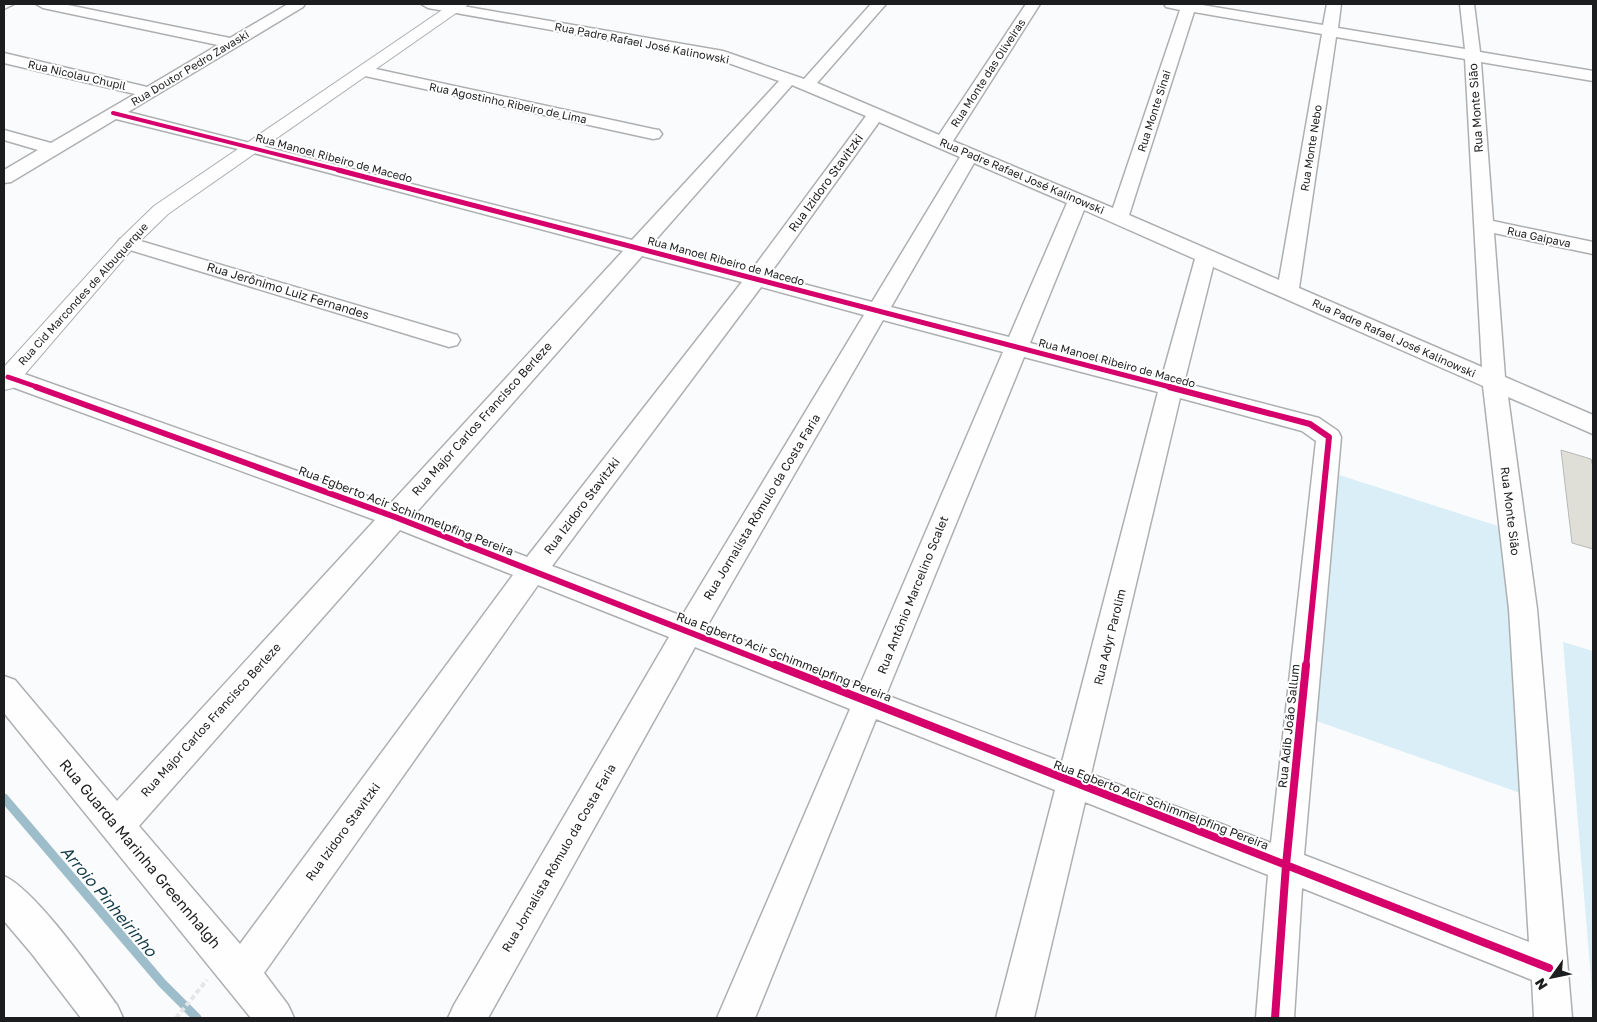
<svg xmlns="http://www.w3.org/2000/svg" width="1597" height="1022" viewBox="0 0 1597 1022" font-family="'Golos Text',sans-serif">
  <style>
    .green { fill: #d9eef7 }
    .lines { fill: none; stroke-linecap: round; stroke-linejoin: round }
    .stream { stroke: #9ebdcb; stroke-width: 9 }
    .building { fill: #dfded7; stroke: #b8b8b9 }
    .minor-casing { stroke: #aeafb0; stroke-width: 3 }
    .tertiary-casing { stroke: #aeafb0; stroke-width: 2 }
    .path { stroke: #e5e6e6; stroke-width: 4; stroke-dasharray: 5 3; stroke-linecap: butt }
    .minor { fill: #fefeff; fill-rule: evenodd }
    .tertiary { fill: #fefeff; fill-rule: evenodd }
    .cycleway-far3-casing { stroke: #fff; stroke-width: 5.5 }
    .cycleway-far2-casing { stroke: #fff; stroke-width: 8 }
    .cycleway-far1-casing { stroke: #fff; stroke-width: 9 }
    .cycleway-casing { stroke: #fff; stroke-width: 11 }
    .cycleway-far3 { stroke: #d6006c; stroke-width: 4 }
    .cycleway-far2 { stroke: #d6006c; stroke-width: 5 }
    .cycleway-far1 { stroke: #d6006c; stroke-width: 6 }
    .cycleway { stroke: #d6006c; stroke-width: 8 }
    .labels { text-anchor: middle; stroke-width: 4; stroke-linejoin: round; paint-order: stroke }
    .far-street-label { font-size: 11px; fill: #1c1d1e; stroke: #fff }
    .street-label { font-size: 12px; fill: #1c1d1e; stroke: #fff }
    .near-street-label { font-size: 15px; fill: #1c1d1e; stroke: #fff }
    .near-water-label { font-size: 16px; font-style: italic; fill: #133b49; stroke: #fff }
  </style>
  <rect width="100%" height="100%" fill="#f9fbfd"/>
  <!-- green -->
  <path class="green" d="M1333 473 1504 528 1526 795 1311 719Z
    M1563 642 1593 651V1003Z"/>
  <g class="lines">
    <!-- stream -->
    <path class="stream" d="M4 798 162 983 197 1018"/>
  </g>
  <!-- building -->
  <path class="building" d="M1561 450 1591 459 1593 467V549L1572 543Z"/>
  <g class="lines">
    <defs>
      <path id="minor" d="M4 4H14L4 9Z
        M36 4H63L230 38 288 4H305L303 7 128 112 632 240 779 81 720 60 428 8 421 4H451L723 51 804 79 871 4H886L817 83 939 135 1026 4H1040L953 141 1113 208 1180 10 1166 7 1164 4H1196L1323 25 1327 4H1341L1338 28 1465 49 1460 4H1474L1480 52 1593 71V81L1481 62 1493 221 1593 242V254L1494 233 1505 377 1593 415V434L1508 397 1537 609 1572 1018H1534L1532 980 1302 888 1294 1018H1256L1268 875 1085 802 1034 1018H996L1055 790 876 719 755 1018H717L850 709 695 647 488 1018H448L454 1005 669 637 538 585 264 973 288 1005 294 1018H251L4 713V676L15 680 117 801 375 520 4 384V370L16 371 390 504 623 251 246 151 116 119 11 182 4 183V170L38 150 4 140V130L51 143 135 94 4 63V53L147 87 218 45 43 8ZM1194 12 1322 34 1279 280 1129 215ZM1336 37 1465 59 1482 367 1299 288ZM792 85 866 116 751 271 651 245ZM879 122 960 157 872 302 769 275ZM974 163 1067 203 1009 337 891 307ZM1084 210 1195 259 1162 377 1030 343ZM642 256 742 282 527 557 415 514ZM1213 267 1483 386 1509 609 1529 942 1304 855 1341 437 1338 431 1319 418 1184 383ZM761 287 864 315 682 616 552 566ZM883 320 1003 352 860 685 707 626ZM1024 357 1158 392 1062 762 886 695ZM1180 398 1302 431 1316 441 1271 843 1091 774ZM400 530 513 575 240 944 139 826Z
        M362 66 653 129 659 130 662 134 659 138 653 139 356 74 354 71Z
        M127 237 457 335 460 340 457 345 449 347 120 247 117 243 120 239Z
        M4 876C36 890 94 974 117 1005L123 1018H81L32 954 4 921Z"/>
      <path id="tertiary" d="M451 4H469L168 214 134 247 13 388 4 390V367L120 239 154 206Z"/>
    </defs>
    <!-- minor casing -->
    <use href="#minor" class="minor-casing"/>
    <!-- tertiary casing -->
    <use href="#tertiary" class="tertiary-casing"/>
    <!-- path -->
    <path class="path" d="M176 1018 207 980"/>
    <!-- minor -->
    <use href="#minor" class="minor"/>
    <!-- tertiary -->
    <use href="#tertiary" class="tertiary"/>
    <defs>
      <path id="cycleway-far3" d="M113 113 343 171"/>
      <path id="cycleway-far2" d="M338 170 1174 388
        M8 377 40 388"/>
      <path id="cycleway-far1" d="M36 387 395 517 778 667
        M1169 387 1310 424 1329 437 1306 667"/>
      <path id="cycleway" d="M775 665 1549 968
        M1275 1018 1286 865 1306 665"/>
    </defs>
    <!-- cycleway-far3 casing -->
    <use href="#cycleway-far3" class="cycleway-far3-casing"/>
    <!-- cycleway-far2 casing -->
    <use href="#cycleway-far2" class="cycleway-far2-casing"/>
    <!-- cycleway-far1 casing -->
    <use href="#cycleway-far1" class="cycleway-far1-casing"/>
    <!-- cycleway casing -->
    <use href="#cycleway" class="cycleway-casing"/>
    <!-- cycleway-far3 -->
    <use href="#cycleway-far3" class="cycleway-far3"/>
    <!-- cycleway-far2 -->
    <use href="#cycleway-far2" class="cycleway-far2"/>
    <!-- cycleway-far1 -->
    <use href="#cycleway-far1" class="cycleway-far1"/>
    <!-- cycleway -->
    <use href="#cycleway" class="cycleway"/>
  </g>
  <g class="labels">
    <!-- far-street labels -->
    <g class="far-street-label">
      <text transform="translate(642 43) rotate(11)" y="4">Rua Padre Rafael José Kalinowski</text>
      <text transform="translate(190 68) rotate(-31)" y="4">Rua Doutor Pedro Zavaski</text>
      <text transform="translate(988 73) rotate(-57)" y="4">Rua Monte das Oliveiras</text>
      <text transform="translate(77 75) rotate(13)" y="4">Rua Nicolau Chupil</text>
      <text transform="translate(508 103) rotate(12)" y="4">Rua Agostinho Ribeiro de Lima</text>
      <text transform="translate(1154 111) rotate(-72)" y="4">Rua Monte Sinai</text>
      <text transform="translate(1311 148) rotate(-81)" y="4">Rua Monte Nebo</text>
      <text transform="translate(334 158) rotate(15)" y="4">Rua Manoel Ribeiro de Macedo</text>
      <text transform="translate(1022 176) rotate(23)" y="4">Rua Padre Rafael José Kalinowski</text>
      <text transform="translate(1539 237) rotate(12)" y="4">Rua Gaipava</text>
      <text transform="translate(726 261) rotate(15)" y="4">Rua Manoel Ribeiro de Macedo</text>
      <text transform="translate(83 294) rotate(-48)" y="4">Rua Cid Marcondes de Albuquerque</text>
      <text transform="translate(1394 338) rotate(24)" y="4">Rua Padre Rafael José Kalinowski</text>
      <text transform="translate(1117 363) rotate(15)" y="4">Rua Manoel Ribeiro de Macedo</text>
    </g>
    <!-- street labels -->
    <g class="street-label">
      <text transform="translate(1476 108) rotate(-94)" y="4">Rua Monte Sião</text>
      <text transform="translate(826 183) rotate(-54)" y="4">Rua Izidoro Stavitzki</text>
      <text transform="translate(288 291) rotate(17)" y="4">Rua Jerônimo Luiz Fernandes</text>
      <text transform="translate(482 419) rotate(-48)" y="4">Rua Major Carlos Francisco Berleze</text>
      <text transform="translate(582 506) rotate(-53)" y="4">Rua Izidoro Stavitzki</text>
      <text transform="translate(762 507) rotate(-59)" y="4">Rua Jornalista Rômulo da Costa Faria</text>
      <text transform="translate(406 511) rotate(21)" y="4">Rua Egberto Acir Schimmelpfing Pereira</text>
      <text transform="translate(1510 511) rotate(83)" y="4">Rua Monte Sião</text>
      <text transform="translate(913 595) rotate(-68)" y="4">Rua Antônio Marcelino Scalet</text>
      <text transform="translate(1110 637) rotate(-76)" y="4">Rua Adyr Parolim</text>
      <text transform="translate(784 657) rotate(21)" y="4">Rua Egberto Acir Schimmelpfing Pereira</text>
      <text transform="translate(211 720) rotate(-48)" y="4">Rua Major Carlos Francisco Berleze</text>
      <text transform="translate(1289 726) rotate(-84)" y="4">Rua Adib João Sallum</text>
      <text transform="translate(1161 805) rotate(21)" y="4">Rua Egberto Acir Schimmelpfing Pereira</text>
      <text transform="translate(343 832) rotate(-54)" y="4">Rua Izidoro Stavitzki</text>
      <text transform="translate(559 858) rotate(-60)" y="4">Rua Jornalista Rômulo da Costa Faria</text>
    </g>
    <!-- near-street labels -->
    <g class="near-street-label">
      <text transform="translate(140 854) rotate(50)" y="5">Rua Guarda Marinha Greennhalgh</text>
    </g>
    <!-- near-water labels -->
    <g class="near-water-label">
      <text transform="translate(109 901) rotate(50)" y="6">Arroio Pinheirinho</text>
    </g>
  </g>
  <!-- border -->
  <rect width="1597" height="1022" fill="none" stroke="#1c1d1e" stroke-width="10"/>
  <!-- north arrow -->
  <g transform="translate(1552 977) rotate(237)" stroke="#ffffff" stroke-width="4" paint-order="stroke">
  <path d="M0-4L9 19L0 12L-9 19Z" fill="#1c1d1e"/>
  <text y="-8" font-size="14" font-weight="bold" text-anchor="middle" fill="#1c1d1e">N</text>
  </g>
</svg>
